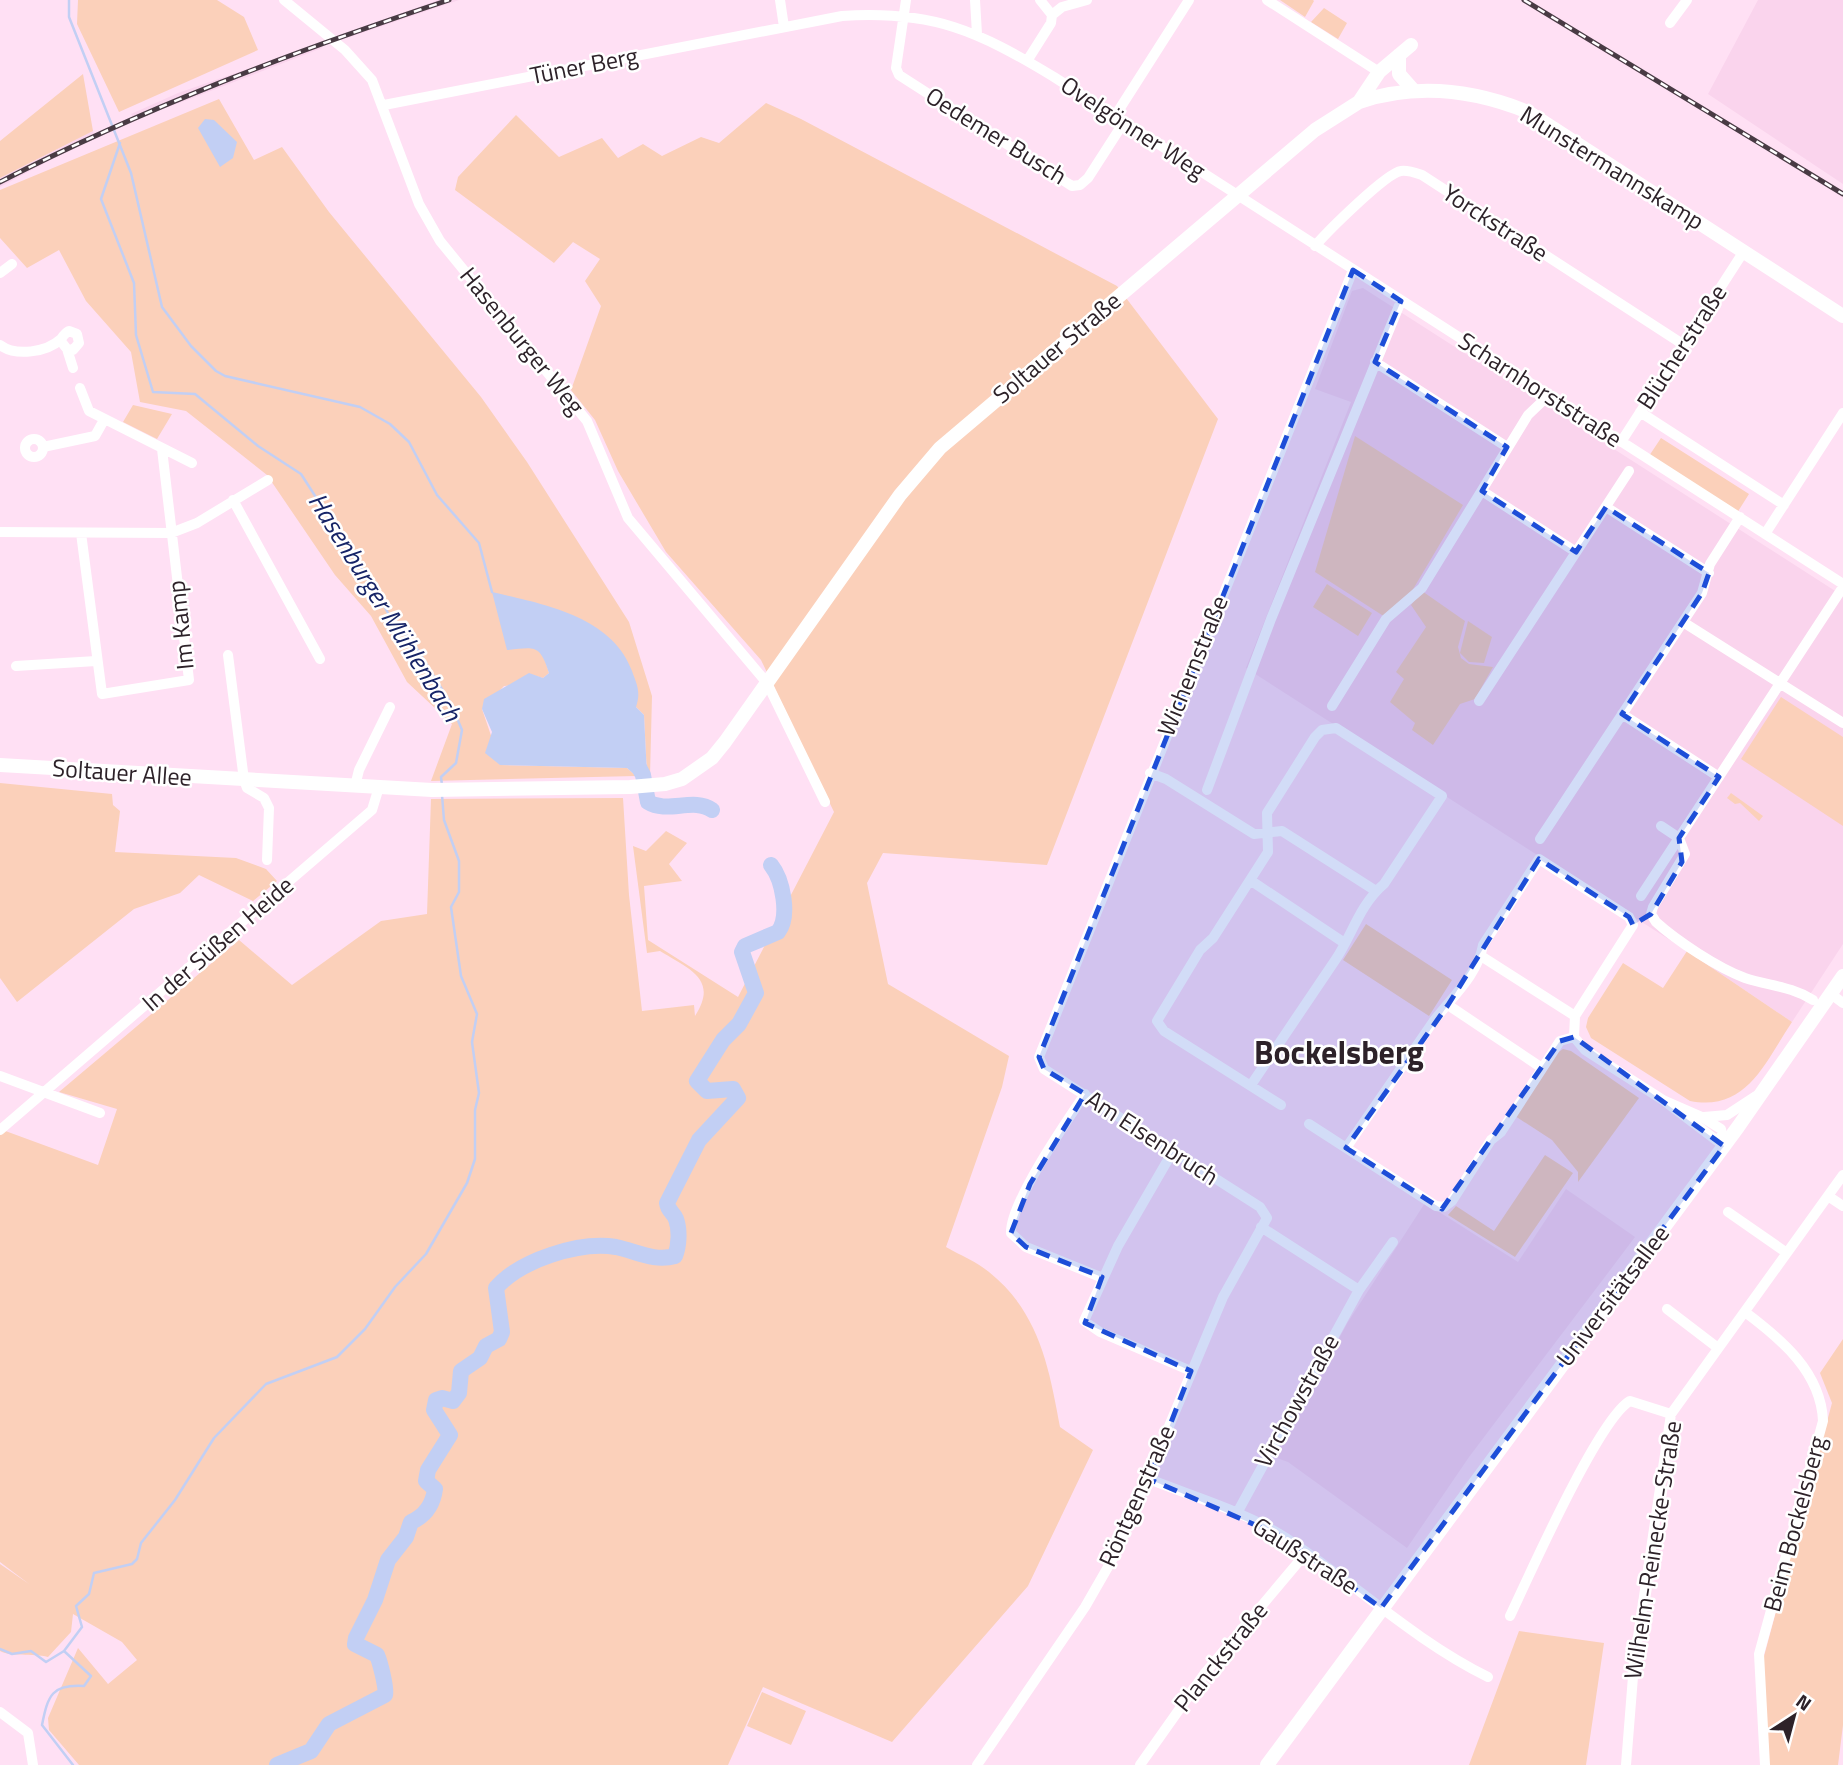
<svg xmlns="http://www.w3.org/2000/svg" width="1843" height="1765" viewBox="0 0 1843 1765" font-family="'Titillium Web',sans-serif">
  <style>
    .built { fill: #fad4ed }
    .green { fill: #fbd0ba }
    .water { fill: #c2cff4 }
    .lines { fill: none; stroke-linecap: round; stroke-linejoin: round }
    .stream { stroke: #c2cff4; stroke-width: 2.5 }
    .river { stroke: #c2cff4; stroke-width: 16 }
    .street { stroke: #fff; stroke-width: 10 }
    .secondary { stroke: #fff; stroke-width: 14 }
    .rail-casing { stroke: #493b44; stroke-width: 5 }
    .rail { stroke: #fff; stroke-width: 2.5; stroke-dasharray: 8; stroke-linecap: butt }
    .marked { fill: #1d4ed8; fill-opacity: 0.2; stroke: #1d4ed8; stroke-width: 5; stroke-dasharray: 14 9; stroke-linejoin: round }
    .labels { text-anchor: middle; stroke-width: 5; stroke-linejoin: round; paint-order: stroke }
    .street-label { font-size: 24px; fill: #2d2229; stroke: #fff }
    .water-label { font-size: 26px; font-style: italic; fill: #172467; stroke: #fff }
    .district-label { font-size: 32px; font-weight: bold; fill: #2d2229; stroke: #fff }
  </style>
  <rect width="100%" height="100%" fill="#ffe0f4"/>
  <!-- built -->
  <path class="built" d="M438 0H459L353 36 346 38 345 34Z
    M1758 0H1843V184L1708 94Z
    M320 44 322 48 182 102 134 119 131 114 178 93Z
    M93 131 95 136 0 187V178Z
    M1363 288 1843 596V944L1792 1022 1687 951 1246 668 1351 402 1315 389 1352 291Z
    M1566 1189 1635 1237 1469 1457 1407 1548 1288 1462 1274 1457 1348 1322 1425 1203 1518 1262Z"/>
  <!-- green -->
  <path class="green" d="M78 0H217L244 17 258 50 119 112 77 24Z
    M1280 0H1313L1314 1 1305 17Z
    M1324 8 1347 23 1338 39 1311 22Z
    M83 74 93 131 0 178V141Z
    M219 99 254 160 282 147 329 212 481 397 527 462 629 622 652 696 650 776 647 775 644 715 636 707 533 647 543 653 549 673 543 678 529 674 514 685 504 686 482 709 501 765 627 768 636 776 431 781 452 724 407 682 371 616 335 575 267 475 186 411 140 402 131 352 86 301 59 250 27 268 0 238V190Z
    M766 103 801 119 1117 286 1218 419 1047 865 883 853 867 883 888 984 1009 1056 1002 1087 946 1247C960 1255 977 1262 989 1272 1039 1312 1049 1367 1060 1427L1093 1450 1028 1586 892 1742 763 1687 728 1765H79L49 1730 48 1718 78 1648 108 1684 137 1660 122 1642 73 1614 71 1632 48 1657C33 1653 10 1657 0 1651V1564L29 1584 0 1562V1129L98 1165 117 1109 59 1092 239 940 292 985 381 921 427 914 431 799 623 798 629 895 642 1011 694 1005 695 1016C719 979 689 969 660 951L647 953 633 846 646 851 666 831 687 843 669 864 682 881 644 886 648 940 738 997 834 812 761 660 666 552 618 471 595 420 571 390 601 306 585 281 600 259 573 242 554 263 455 190 458 177 516 115 559 157 602 138 618 158 643 144 662 156 701 137 719 143Z
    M133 405 172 414 157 439 123 422Z
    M1355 436 1463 505 1412 591 1385 617 1315 572Z
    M1661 438 1749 494 1737 513 1649 456Z
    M1327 584 1372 613 1358 636 1313 607Z
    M1422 591 1465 621 1458 647 1461 658 1469 664 1493 667 1475 699 1460 704 1433 745 1412 730 1415 723 1390 702 1404 679 1396 672 1426 627 1411 605Z
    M1468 621 1492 637 1484 663 1469 662 1460 653Z
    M1781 697 1843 737V826L1741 759Z
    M0 783 112 794 113 805 120 811 115 852 236 858 266 869 277 881 253 901 199 875 180 893 134 909 17 1002 0 978Z
    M1731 793 1763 816 1759 821 1740 803 1735 804 1727 798Z
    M1366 924 1452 980 1429 1016 1343 960Z
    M1687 951 1792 1022C1765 1062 1747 1112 1690 1101L1591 1038 1586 1027 1588 1018 1623 963 1663 988Z
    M1563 1049 1571 1051 1639 1098 1578 1182V1172L1552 1140 1515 1116 1557 1053Z
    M1545 1155 1573 1173 1515 1257 1448 1215 1456 1206 1494 1231Z
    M1843 1339V1725L1838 1765H1769L1763 1660 1832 1403 1820 1373Z
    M1519 1631 1604 1643 1586 1765H1469Z
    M762 1692 806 1711 791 1745 747 1726Z"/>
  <!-- water -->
  <path class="water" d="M205 119 214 120 237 142 233 158 220 167 198 128Z
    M492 592C543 604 612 616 632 671 637 685 641 692 636 707L644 715 647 775 636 776 627 768 500 765 485 753 492 732 482 709 484 699 529 673 543 678 549 673C540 644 535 647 507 650Z"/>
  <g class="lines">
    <!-- stream -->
    <path class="stream" d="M69 0V17L131 173 162 307 191 346 216 371 225 376 360 407 390 424 409 442 437 495 479 543 492 592
      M120 143 101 199 134 283 136 335 153 392 195 394 258 446 301 474 373 586 393 622 412 641 451 704 462 730 456 763 441 777 442 785
      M0 1649 12 1654 31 1651 46 1662 64 1651
      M64 1651 82 1627 76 1606 89 1594 94 1573 132 1564 137 1559 141 1543 175 1500 214 1438 266 1384 337 1357 365 1329 395 1287 426 1254 467 1183 475 1159V1110L479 1093 472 1042 477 1014 461 976 451 907 459 892V861L444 820 442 795
      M64 1651 91 1676 84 1686C52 1684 48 1695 42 1725L73 1765"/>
    <!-- river -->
    <path class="river" d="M634 758 643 775 648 802C667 814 694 797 712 810
      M277 1765 311 1751 329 1724 385 1695C387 1689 380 1662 377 1655L355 1644 356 1638 375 1600 388 1560 406 1537 411 1522C425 1516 433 1504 435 1489L426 1481 428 1470 450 1435 434 1410 436 1400 442 1398 453 1401 459 1393 461 1371 480 1358 486 1346 499 1339 502 1332 496 1288C520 1260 580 1241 616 1247 636 1251 654 1262 675 1256 679 1246 680 1230 676 1219 673 1212 668 1211 667 1203L699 1140 738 1098 733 1089 707 1091 697 1081 723 1040 739 1024 756 993 742 952 745 946 778 932C790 917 783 880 771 865"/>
    <!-- street -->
    <path class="street" d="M284 0 345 50 372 80 419 204 440 241 587 421 628 518 767 683 825 802
      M780 0 784 27
      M906 0 896 68 899 75 1072 186 1080 185 1088 178 1124 122
      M975 0 977 34
      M1267 0 1379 72
      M1052 15 1062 7 1087 0
      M1670 23 1687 0
      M1027 61 1051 23 1052 15 1040 0
      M384 105 842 16C933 10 978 31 1054 77L1843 584
      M1115 116 1189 0
      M1315 246C1327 232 1386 173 1401 171 1408 170 1416 173 1422 175L1684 345
      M0 273 12 264
      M0 345C16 357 47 352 61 339 63 336 65 333 69 331L77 334 79 343 73 350 67 349 60 340
      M67 349 73 368
      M1375 362 1507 447
      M80 388 89 411 192 463
      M1640 412 1784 505
      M25 448a9 9 0 1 1 18 0a9 9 0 1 1-18 0Z
      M1621 442 1744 251
      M43 447 95 436 104 420
      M1482 491 1576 552
      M233 500 320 659
      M1606 507 1709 573
      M0 532 171 533 197 523 268 480
      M81 533 102 694 189 680 162 449
      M1765 534 1843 413
      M1683 622 1843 723
      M228 655 244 780 247 788 264 798 269 808 267 860
      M16 666 96 661
      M1479 701 1629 471
      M1332 706 1386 619 1422 588 1528 415 1549 395
      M1622 714 1719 777
      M1150 773 1166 779 1254 834 1282 831 1376 891
      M355 786 359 770 390 707
      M1207 790 1271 619 1401 301
      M1661 826 1679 838 1685 854 1653 907 1651 914 1656 922C1677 941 1718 968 1745 978 1769 986 1791 986 1813 1000
      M1540 839 1702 593 1710 564 1740 517
      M1250 880 1343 942
      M1641 896 1843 587
      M1481 956 1575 1016
      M1831 994 1843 1003
      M1448 1005 1542 1068
      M0 1076 100 1113
      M1251 1085 1336 959C1352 935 1360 904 1384 884L1442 796 1336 728 1322 730 1315 737 1267 813 1268 852 1213 938 1200 950 1157 1021 1164 1031 1281 1105
      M1085 1094C1066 1122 1010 1203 1011 1233L1026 1247 1103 1278
      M1704 1117 1727 1115 1756 1096
      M1309 1124 1436 1206 1444 1207 1452 1201 1491 1140 1501 1132 1560 1041 1574 1037
      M0 1130 372 810 379 787
      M1346 1148 1433 1022C1450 999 1478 975 1483 945L1539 859 1629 917 1633 925 1575 1016 1574 1037 1585 1050 1663 1100 1724 1146 1721 1129 1702 1117 1663 1100
      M1173 1151 1118 1246 1084 1321 1100 1332 1191 1371
      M1828 1196 1843 1206
      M1728 1212 1787 1253
      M1261 1227 1359 1290
      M1667 1309 1718 1348
      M1745 1312C1781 1339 1821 1372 1823 1421L1759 1654 1765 1765
      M1149 1479C1194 1497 1244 1511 1286 1538 1354 1583 1415 1641 1488 1677
      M1237 1513 1359 1290 1393 1242
      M1510 1616C1529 1576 1599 1418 1630 1401L1671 1414
      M0 1712 28 1733 33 1765
      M977 1765 1085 1607 1116 1553 1223 1297 1267 1218 1260 1207 1044 1069 1039 1057 1353 270
      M1140 1765 1205 1673 1306 1553
      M1626 1765 1634 1664 1671 1414 1843 1175"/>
    <!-- secondary -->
    <path class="secondary" d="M1399 55V74L1414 91
      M1359 102C1416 83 1474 90 1528 112L1843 316
      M0 765 432 790 630 787 665 784 682 779 712 758 725 742 900 495 940 448 1315 130 1359 102 1379 72 1411 45
      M1267 1765 1738 1127 1843 976"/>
    <defs>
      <path id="rail" d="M1524 0 1843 194
        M0 182C144 108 295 51 449 0"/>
    </defs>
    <!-- rail casing -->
    <use href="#rail" class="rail-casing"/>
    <!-- rail -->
    <use href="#rail" class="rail"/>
  </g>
  <!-- marked area -->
  <path class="marked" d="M1353 270 1401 301 1375 362 1507 447 1482 491 1576 552 1606 507 1709 573 1702 593 1622 714 1719 777 1679 838 1682 862 1651 914 1633 925 1629 917 1539 859 1448 1005 1346 1148 1442 1209 1560 1041 1574 1037 1724 1146 1381 1608 1283 1537 1149 1479 1191 1371 1085 1323 1102 1277 1026 1247 1011 1233 1030 1184 1085 1094 1044 1069 1039 1057Z"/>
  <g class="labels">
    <!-- street labels -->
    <g class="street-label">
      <text transform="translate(584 66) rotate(-11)" y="8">Tüner Berg</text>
      <text transform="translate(1133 128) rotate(33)" y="8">Ovelgönner Weg</text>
      <text transform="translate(996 136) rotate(32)" y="8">Oedemer Busch</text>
      <text transform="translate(1612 168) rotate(32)" y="8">Munstermannskamp</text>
      <text transform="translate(1495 223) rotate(33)" y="8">Yorckstraße</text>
      <text transform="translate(522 341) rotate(51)" y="8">Hasenburger Weg</text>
      <text transform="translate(1682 347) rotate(-57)" y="8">Blücherstraße</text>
      <text transform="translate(1057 348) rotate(-40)" y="8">Soltauer Straße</text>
      <text transform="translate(1540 390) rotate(33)" y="8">Scharnhorststraße</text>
      <text transform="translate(181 625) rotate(-96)" y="8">Im Kamp</text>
      <text transform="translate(1193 666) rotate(-68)" y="8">Wichernstraße</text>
      <text transform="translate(122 773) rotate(4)" y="8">Soltauer Allee</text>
      <text transform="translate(218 944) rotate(-41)" y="8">In der Süßen Heide</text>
      <text transform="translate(1152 1138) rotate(33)" y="8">Am Elsenbruch</text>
      <text transform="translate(1613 1296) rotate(-53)" y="8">Universitätsallee</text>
      <text transform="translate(1297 1401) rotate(-61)" y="8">Virchowstraße</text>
      <text transform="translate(1137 1496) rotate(-66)" y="8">Röntgenstraße</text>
      <text transform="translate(1795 1524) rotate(-75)" y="8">Beim Bockelsberg</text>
      <text transform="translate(1653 1550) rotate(-81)" y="8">Wilhelm-Reinecke-Straße</text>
      <text transform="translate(1305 1556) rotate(33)" y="8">Gaußstraße</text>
      <text transform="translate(1221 1657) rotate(-51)" y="8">Planckstraße</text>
    </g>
    <!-- water labels -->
    <g class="water-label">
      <text transform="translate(385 607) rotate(58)" y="9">Hasenburger Mühlenbach</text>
    </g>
    <!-- district labels -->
    <g class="district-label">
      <text x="1339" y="1064">Bockelsberg</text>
    </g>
  </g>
  <!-- north arrow -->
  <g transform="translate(1794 1716) rotate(36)" stroke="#ffffff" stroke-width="5" paint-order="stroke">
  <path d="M0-5L12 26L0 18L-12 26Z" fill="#2d2229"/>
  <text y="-10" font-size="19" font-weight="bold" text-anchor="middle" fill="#2d2229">N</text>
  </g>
</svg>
